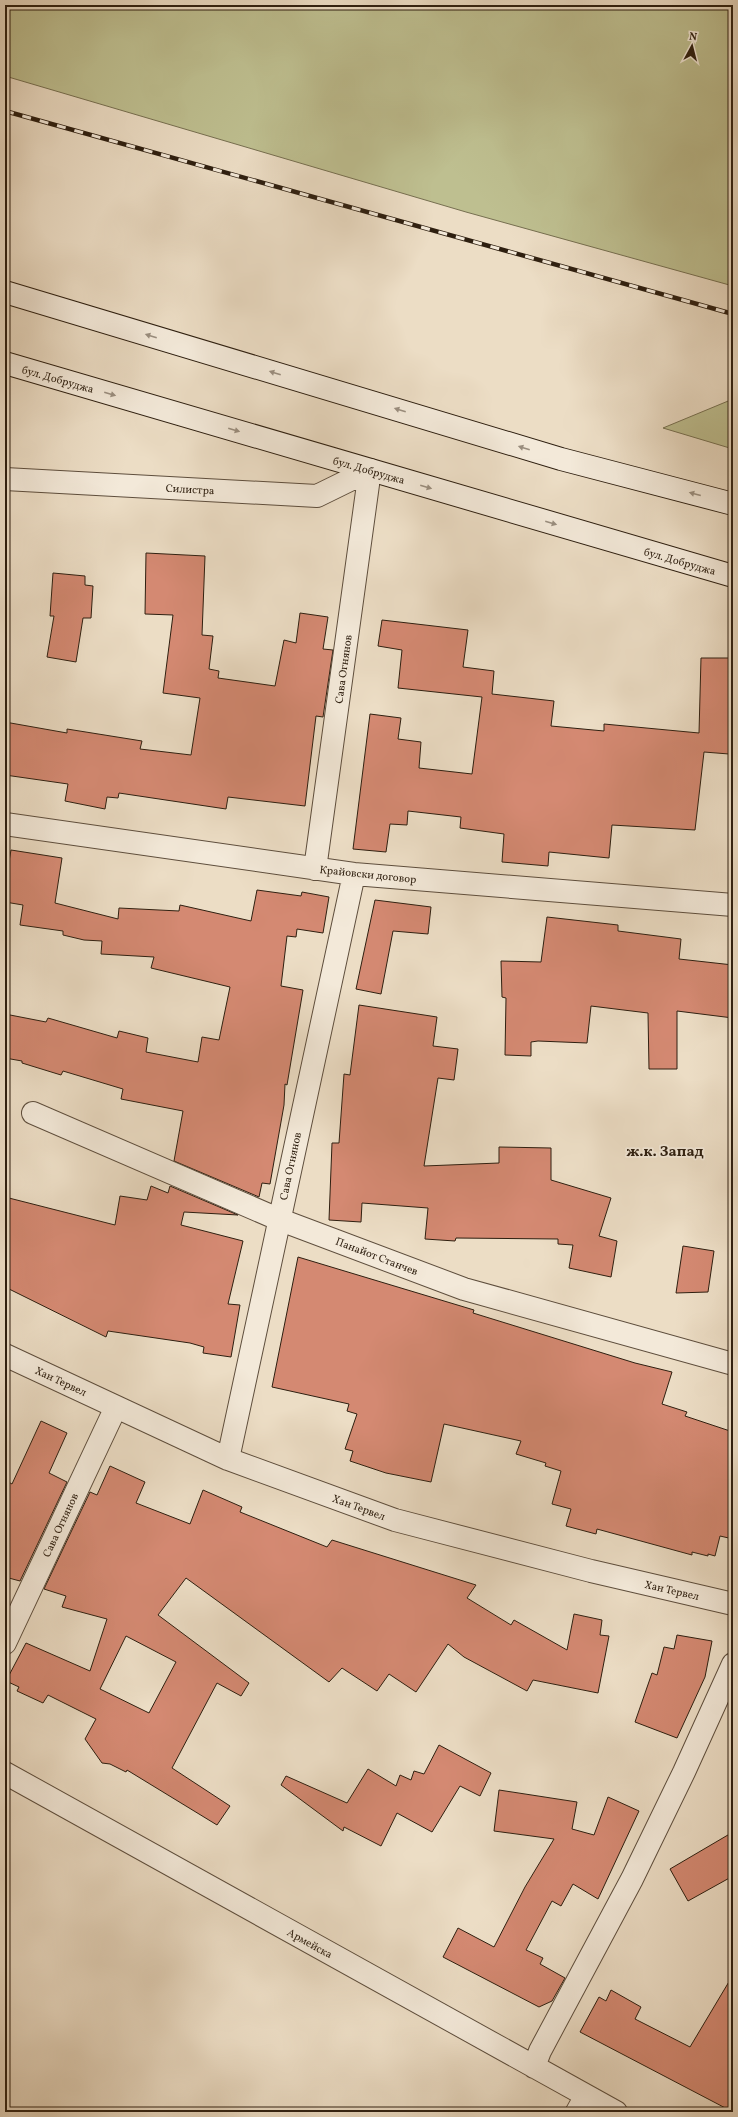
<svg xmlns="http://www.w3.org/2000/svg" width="738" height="2117" viewBox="0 0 738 2117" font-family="Vollkorn,serif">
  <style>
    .green { fill: #bebf90; stroke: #766f50 }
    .building { fill: #d48972; stroke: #2e1f10; fill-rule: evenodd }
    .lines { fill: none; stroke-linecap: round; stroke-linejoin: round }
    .service-casing { stroke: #5e4e3d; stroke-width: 19 }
    .minor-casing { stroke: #5e4e3d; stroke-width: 24 }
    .secondary-casing { stroke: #2e1f10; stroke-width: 24 }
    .service { stroke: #f3e9d9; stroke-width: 17 }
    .minor { stroke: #f3e9d9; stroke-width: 22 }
    .secondary { stroke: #f3e9d9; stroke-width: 22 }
    .rail-casing { stroke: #2e1f10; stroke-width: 4.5 }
    .rail { stroke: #f3e9d9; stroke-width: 3; stroke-dasharray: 9; stroke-linecap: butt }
    .oneway { fill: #9a8e7f }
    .labels { text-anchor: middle; stroke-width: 3.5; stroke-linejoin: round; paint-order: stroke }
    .street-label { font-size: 11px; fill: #2e1f10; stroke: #f3e9d9 }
    .district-label { font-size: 15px; font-weight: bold; fill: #2e1f10; stroke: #f3e9d9 }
  </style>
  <rect width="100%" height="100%" fill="#ecddc5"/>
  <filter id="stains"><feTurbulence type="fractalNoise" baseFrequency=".005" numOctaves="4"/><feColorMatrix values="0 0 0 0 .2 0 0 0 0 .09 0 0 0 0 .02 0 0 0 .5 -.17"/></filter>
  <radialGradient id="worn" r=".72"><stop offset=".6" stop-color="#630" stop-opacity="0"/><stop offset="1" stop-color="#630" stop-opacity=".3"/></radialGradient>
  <!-- green -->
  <path class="green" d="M5 5H733V286L466 212 5 76Z
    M733 399V449L663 428Z"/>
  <!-- building -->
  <path class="building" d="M146 553 205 556 202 635 213 636 209 669 219 671 218 678 275 686 284 640 296 643 300 613 328 617 323 649 333 650 323 717 316 716 305 806 228 797 226 809 119 793 118 798 107 797 105 809 65 801 68 784 5 775V722L67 733V729L142 741 140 749 191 755 200 698 163 693 173 615 145 614Z
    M53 573 85 576V585L93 586 91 618H83L76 662 47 657 54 616H50Z
    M382 620 468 630 463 667 494 671 492 694 554 701 551 726 604 731V724L699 733 701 658H733V746H729V754L704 752 695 830 612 825 609 858 549 852 548 866 502 862 504 834 460 828 461 817 408 811 407 825 390 824 386 852 353 849 370 714 401 718 398 739 421 742 419 768 472 774 482 697 398 688 402 650 378 646Z
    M11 850 62 858 55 903 118 919 119 908 179 911 180 905 251 921 257 890 301 896 302 892 329 897 323 933 297 929 296 937 287 936 281 986 303 990 287 1085 285 1084 284 1105 270 1184 262 1183 259 1197 174 1161 183 1111 121 1099 123 1089 63 1071 61 1075 22 1063V1061L5 1058V1014L46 1022 48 1018 117 1038 119 1031 148 1038 146 1052 198 1062 202 1037 219 1040 230 987 151 968 154 957 101 954 102 941 84 940 63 935V931L20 925 23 905 5 902V885Z
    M375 900 431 907 428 934 393 931 381 994 356 989Z
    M547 917 618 925V931L681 939 679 959 733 965V1018L677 1011V1069H649L648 1013 591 1006 587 1043 538 1041 531 1042V1056L505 1055 506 998 502 997 501 961 541 962Z
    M359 1005 437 1017 433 1046 458 1049 454 1080 438 1078 424 1166 499 1163V1147L551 1148V1180L611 1198 599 1236 617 1241 611 1277 569 1268 573 1245 558 1244V1239L456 1238 455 1241 425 1239 428 1208 362 1203 361 1222 329 1220 332 1143H339L344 1074 350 1075Z
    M151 1186 168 1193 170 1186 238 1215 184 1212 181 1225 243 1241 228 1304 240 1305 231 1357 203 1353 204 1347 190 1343 108 1331 106 1337 5 1287V1197L115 1225 120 1196 147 1200Z
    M683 1246 714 1251 708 1292 676 1293Z
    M298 1257 474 1310 473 1313 635 1363 672 1372 662 1404 687 1412 685 1416 733 1432V1539L720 1536 715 1556 708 1554V1556L692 1552V1555L597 1529 596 1534 566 1526 571 1509 552 1504 561 1471 545 1466 546 1463 516 1454 521 1441 444 1424 431 1482 386 1473 350 1461 353 1451 345 1449 357 1414 347 1411 349 1404 272 1387Z
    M41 1421 67 1433 49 1473 67 1482 20 1581 5 1577V1480L12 1484Z
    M110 1466 145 1482 136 1503 190 1524 203 1490 242 1507 240 1512 327 1547 332 1540 476 1585 467 1598 511 1625 514 1620 567 1650 574 1614 602 1620 600 1635 609 1636 598 1693 533 1680 527 1691 464 1657 448 1644 416 1692 389 1674 377 1691 342 1668 329 1682 186 1578 158 1615 249 1683 241 1696 217 1683 172 1768 230 1806 217 1825 127 1770 126 1772 110 1764 102 1763 85 1739 96 1719 48 1695 43 1703 17 1691 19 1687 6 1681 26 1643 90 1671 107 1619 62 1607 66 1596 44 1589 90 1492 97 1495ZM126 1636 176 1662 149 1713 100 1689Z
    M677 1635 712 1641 705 1677 677 1738 635 1722 652 1673 657 1675 664 1647 674 1649Z
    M439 1745 491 1773 480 1796 460 1786 432 1832 397 1813 381 1846 344 1827 343 1831 281 1785 286 1776 347 1803 368 1769 396 1786 400 1775 411 1780 414 1771 424 1774Z
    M499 1790 577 1802 572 1829 594 1835 608 1797 639 1811 598 1899 573 1884 561 1906 552 1901 526 1950 543 1958 540 1964 565 1978 552 2001 539 2007 443 1957 458 1928 494 1947 525 1887 554 1839 494 1831Z
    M733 1832V1876L688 1901 670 1869Z
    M733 1975V2112L580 2032 599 1997 606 2001 611 1990 641 2007 635 2019 690 2047Z"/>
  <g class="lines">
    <defs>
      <path id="service" d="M574 2112 584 2094"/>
      <path id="minor" d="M5 479 317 496 370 470
        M5 824 354 874 733 905
        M315 869 370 470
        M33 1113 278 1219 464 1289 733 1364
        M5 1355 228 1459 395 1520 591 1571 733 1604
        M228 1459 354 874
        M5 1643 116 1407
        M5 1773 616 2112
        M534 2067 540 2051 632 1879 684 1772 733 1664"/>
      <path id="secondary" d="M5 292 561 459 733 504
        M5 363 733 576"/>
    </defs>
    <!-- service casing -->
    <use href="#service" class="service-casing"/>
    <!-- minor casing -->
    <use href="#minor" class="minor-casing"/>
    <!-- secondary casing -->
    <use href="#secondary" class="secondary-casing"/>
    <!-- service -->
    <use href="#service" class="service"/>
    <!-- minor -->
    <use href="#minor" class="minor"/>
    <!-- secondary -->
    <use href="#secondary" class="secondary"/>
    <defs>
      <path id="rail" d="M5 111 733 314"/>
    </defs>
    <!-- rail casing -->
    <use href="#rail" class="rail-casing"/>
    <!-- rail -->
    <use href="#rail" class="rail"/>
  </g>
  <!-- one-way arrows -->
  <defs><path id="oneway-solid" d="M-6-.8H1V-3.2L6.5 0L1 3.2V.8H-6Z"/></defs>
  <g class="oneway">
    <use href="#oneway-solid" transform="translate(151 336) rotate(-163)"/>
    <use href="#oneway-solid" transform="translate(275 373) rotate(-163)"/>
    <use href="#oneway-solid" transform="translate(110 394) rotate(16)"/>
    <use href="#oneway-solid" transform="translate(400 410) rotate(-163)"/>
    <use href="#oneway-solid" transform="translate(234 430) rotate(16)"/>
    <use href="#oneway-solid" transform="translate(524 448) rotate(-163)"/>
    <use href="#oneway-solid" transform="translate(426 487) rotate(16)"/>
    <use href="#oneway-solid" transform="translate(695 494) rotate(-165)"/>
    <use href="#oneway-solid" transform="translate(551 523) rotate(16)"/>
  </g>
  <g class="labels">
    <!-- street labels -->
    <g class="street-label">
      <text transform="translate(58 379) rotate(16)" y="4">бул. Добруджа</text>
      <text transform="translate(369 470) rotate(16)" y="4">бул. Добруджа</text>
      <text transform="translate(190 489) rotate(3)" y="4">Силистра</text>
      <text transform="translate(680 561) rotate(16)" y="4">бул. Добруджа</text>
      <text transform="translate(343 669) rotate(-82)" y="4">Сава Огнянов</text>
      <text transform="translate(368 874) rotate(6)" y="4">Крайовски договор</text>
      <text transform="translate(290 1166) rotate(-78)" y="4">Сава Огнянов</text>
      <text transform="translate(377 1256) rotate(21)" y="4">Панайот Станчев</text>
      <text transform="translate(61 1381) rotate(25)" y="4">Хан Тервел</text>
      <text transform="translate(359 1507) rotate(20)" y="4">Хан Тервел</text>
      <text transform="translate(60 1525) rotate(-65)" y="4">Сава Огнянов</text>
      <text transform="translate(672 1590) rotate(13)" y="4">Хан Тервел</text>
      <text transform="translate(310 1943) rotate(29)" y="4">Армейска</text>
    </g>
    <!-- district labels -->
    <g class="district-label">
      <text x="665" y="1156">ж.к. Запад</text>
    </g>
  </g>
  <!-- margin -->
  <rect width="738" height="2117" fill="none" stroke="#ecddc5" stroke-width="20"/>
  <rect x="6" y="6" width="726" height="2105" fill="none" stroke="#2e1f10" stroke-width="2"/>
  <rect x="10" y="10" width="718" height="2097" fill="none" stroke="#2e1f10"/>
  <!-- north arrow -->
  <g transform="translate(692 46) rotate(7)" stroke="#f3e9d9" stroke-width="3" paint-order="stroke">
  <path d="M0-3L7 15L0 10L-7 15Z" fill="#2e1f10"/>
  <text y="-6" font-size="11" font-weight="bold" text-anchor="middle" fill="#2e1f10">N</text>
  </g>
  <rect width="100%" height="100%" filter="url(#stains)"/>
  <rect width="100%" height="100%" fill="url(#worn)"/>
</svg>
